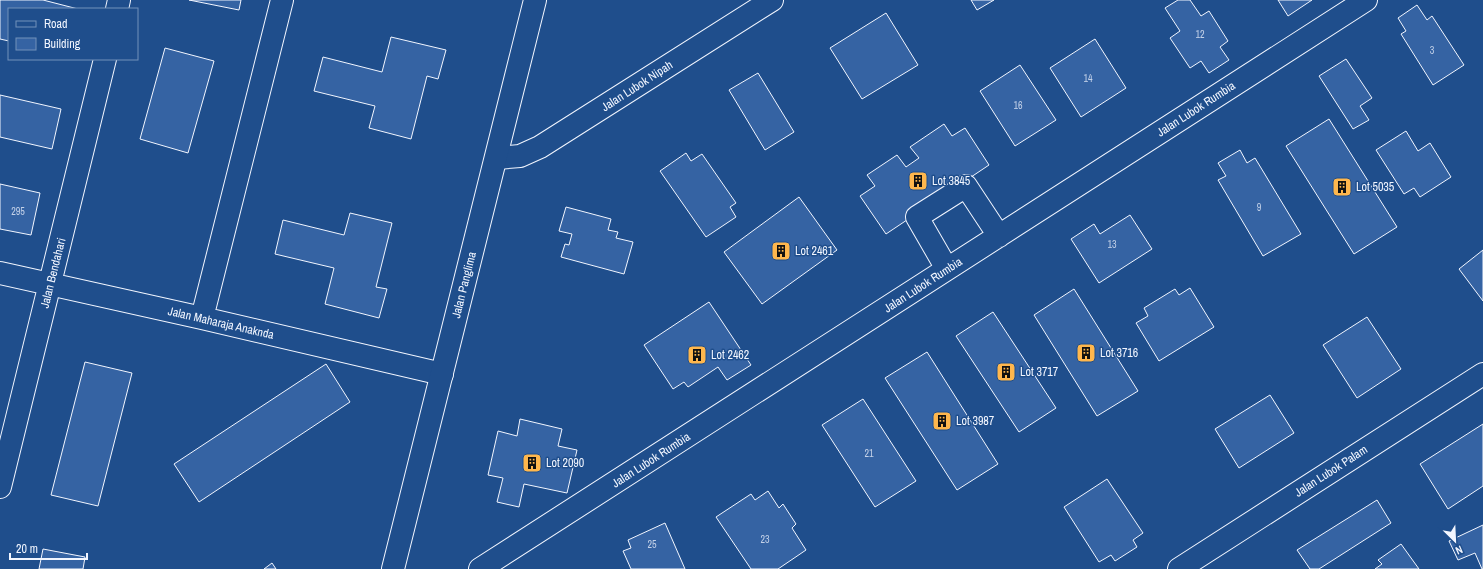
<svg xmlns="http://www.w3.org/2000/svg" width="1483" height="569" viewBox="0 0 1483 569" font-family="'Archivo Narrow',sans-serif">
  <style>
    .building { fill: #3563a3; stroke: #f2f6ff }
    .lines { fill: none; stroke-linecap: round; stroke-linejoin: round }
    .minor-casing { stroke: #f2f6ff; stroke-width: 24 }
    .secondary-casing { stroke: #f2f6ff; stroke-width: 24 }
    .minor { stroke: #1f4e8c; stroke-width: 22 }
    .secondary { stroke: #1f4e8c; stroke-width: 22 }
    .labels { text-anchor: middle; stroke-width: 3; stroke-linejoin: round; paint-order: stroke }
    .number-label { font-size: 10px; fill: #c3d1e8 }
    .street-label { font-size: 12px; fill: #f2f6ff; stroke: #1f4e8c }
    .poi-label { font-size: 12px; fill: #f2f6ff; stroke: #1f4e8c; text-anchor: start }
  </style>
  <rect width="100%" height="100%" fill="#1f4e8c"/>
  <!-- building -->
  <path class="building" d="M0 0H43L78 9H9V41L0 39Z
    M189 0H241L239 10Z
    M971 0H994L977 10Z
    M1178 0H1190L1201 16 1209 11 1228 41 1220 47 1229 60 1209 73 1201 61 1190 68 1170 38 1180 31 1165 8Z
    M1278 0H1312L1288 16Z
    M1417 5 1427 20 1432 16 1464 65 1433 85 1401 34 1406 31 1398 18Z
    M886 13 918 65 862 99 830 48Z
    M391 37 446 50 438 79 427 76 411 139 369 128 375 106 314 91 323 57 382 72Z
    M1095 39 1126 88 1081 117 1050 68Z
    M165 48 214 61 188 153 140 139Z
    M1346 59 1372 98 1360 106 1369 120 1353 129 1319 76Z
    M1020 65 1056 120 1015 146 980 91Z
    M758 73 794 132 765 150 729 90Z
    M0 95 61 109 52 149 0 137Z
    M1329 119 1397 227 1354 254 1286 146Z
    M944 124 952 136 965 128 989 165 886 234 860 196 875 186 867 175 897 155 906 167 919 158 910 147Z
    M1406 131 1418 151 1430 143 1451 177 1420 197 1414 188 1404 194 1376 150Z
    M1240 150 1247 163 1255 158 1301 234 1263 256 1218 180 1226 176 1218 163Z
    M686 153 691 161 702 154 736 203 730 207 736 217 706 237 660 171Z
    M0 184 40 193 31 235 0 229Z
    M799 197 837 250 762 304 724 252Z
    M566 207 611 219 608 230 618 232 616 238 633 242 624 274 561 257 565 244 569 245 572 234 559 231Z
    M350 213 392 223 376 287 387 289 379 318 325 304 334 268 275 254 283 220 344 235Z
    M1130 215 1152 249 1099 283 1071 239 1094 224 1100 234Z
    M1483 250V301L1459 269Z
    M1190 288 1214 327 1159 361 1136 323 1148 316 1144 308 1175 289 1179 295Z
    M1074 289 1138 391 1097 416 1034 315Z
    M709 302 751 365 727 380 718 367 688 387 684 382 673 389 644 345Z
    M993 312 1056 408 1019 432 956 336Z
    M1367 317 1401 369 1357 398 1323 345Z
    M927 352 998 464 957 490 885 378Z
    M85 362 132 373 98 506 51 495Z
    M326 364 350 402 199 502 174 464Z
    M1270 395 1294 433 1239 468 1215 429Z
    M863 399 916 481 875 507 822 425Z
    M520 419 562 429 558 446 577 450 567 493 524 484 519 507 497 502 503 478 488 475 498 431 517 436Z
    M1483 424V486L1448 509 1420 464Z
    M1107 479 1143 533 1133 540 1137 547 1115 561 1111 555 1099 562 1064 507Z
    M768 491 779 508 783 504 796 524 792 528 806 550 778 569H751L716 517 751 494 755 500Z
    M1377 500 1391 523 1319 569H1310L1297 550Z
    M665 523 685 569H631L623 551 631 548 628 540Z
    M1483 525V569H1482L1475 553 1458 560 1449 541Z
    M1401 544 1419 569H1375L1382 564 1378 560Z
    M43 549 85 557 83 569H39Z
    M272 563 276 569H264Z"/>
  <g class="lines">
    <defs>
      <path id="minor" d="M117 9 119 0
        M497 158 520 156 540 147 772 0
        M947 269 917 217 966 186 999 236
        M0 273 202 318 442 374
        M202 318 282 0
        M0 487 105 59
        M480 569 1366 0
        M1179 569 1483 374"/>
      <path id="secondary" d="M393 569 535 0"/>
    </defs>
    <!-- minor casing -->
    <use href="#minor" class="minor-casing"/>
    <!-- secondary casing -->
    <use href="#secondary" class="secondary-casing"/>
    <!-- minor -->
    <use href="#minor" class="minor"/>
    <!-- secondary -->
    <use href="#secondary" class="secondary"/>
  </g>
  <!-- icons -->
  <defs>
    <symbol id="building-square" viewBox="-11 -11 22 22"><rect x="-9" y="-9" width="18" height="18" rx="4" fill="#ffb74d" stroke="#1f4e8c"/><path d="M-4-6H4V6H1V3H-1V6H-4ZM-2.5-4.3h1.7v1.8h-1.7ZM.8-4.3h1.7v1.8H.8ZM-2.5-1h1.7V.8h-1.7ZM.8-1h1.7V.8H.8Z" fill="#111"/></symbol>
  </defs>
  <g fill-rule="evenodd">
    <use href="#building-square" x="907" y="170" width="22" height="22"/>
    <use href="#building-square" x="1331" y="176" width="22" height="22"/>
    <use href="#building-square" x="770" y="240" width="22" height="22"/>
    <use href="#building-square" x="1075" y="342" width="22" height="22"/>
    <use href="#building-square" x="686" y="344" width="22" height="22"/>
    <use href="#building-square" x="995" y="361" width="22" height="22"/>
    <use href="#building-square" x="931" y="410" width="22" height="22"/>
    <use href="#building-square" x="521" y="452" width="22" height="22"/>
  </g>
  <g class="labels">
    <!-- number labels -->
    <g class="number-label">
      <text x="1200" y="38">12</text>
      <text x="1432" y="54">3</text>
      <text x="1088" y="82">14</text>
      <text x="1018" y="109">16</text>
      <text x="1259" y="211">9</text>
      <text x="18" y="215">295</text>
      <text x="1112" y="248">13</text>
      <text x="869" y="457">21</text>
      <text x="765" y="543">23</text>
      <text x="652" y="548">25</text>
    </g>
    <!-- street labels -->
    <g class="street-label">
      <text transform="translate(637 86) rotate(-33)" y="4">Jalan Lubok Nipah</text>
      <text transform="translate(1196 109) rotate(-33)" y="4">Jalan Lubok Rumbia</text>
      <text transform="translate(53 273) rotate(-76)" y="4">Jalan Bendahari</text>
      <text transform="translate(464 285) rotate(-76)" y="4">Jalan Panglima</text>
      <text transform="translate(923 285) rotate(-33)" y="4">Jalan Lubok Rumbia</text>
      <text transform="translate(221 323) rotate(13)" y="4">Jalan Maharaja Anaknda</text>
      <text transform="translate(651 460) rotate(-33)" y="4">Jalan Lubok Rumbia</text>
      <text transform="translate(1331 471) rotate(-33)" y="4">Jalan Lubok Palam</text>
    </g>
    <!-- poi labels -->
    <g class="poi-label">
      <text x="932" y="185">Lot 3845</text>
      <text x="1356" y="191">Lot 5035</text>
      <text x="795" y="255">Lot 2461</text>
      <text x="1100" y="357">Lot 3716</text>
      <text x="711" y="359">Lot 2462</text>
      <text x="1020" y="376">Lot 3717</text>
      <text x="956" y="425">Lot 3987</text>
      <text x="546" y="467">Lot 2090</text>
    </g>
  </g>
  <!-- legend -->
  <rect x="8" y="8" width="130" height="52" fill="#1f4e8c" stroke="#7391ba"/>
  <rect x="16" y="21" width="20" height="6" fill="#1f4e8c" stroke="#7391ba"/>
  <text x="44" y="28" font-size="12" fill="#f2f6ff">Road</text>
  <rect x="16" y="38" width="20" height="12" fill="#3563a3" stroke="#7391ba"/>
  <text x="44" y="48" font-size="12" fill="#f2f6ff">Building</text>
  <!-- north arrow -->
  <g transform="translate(1455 541) rotate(156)" stroke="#1f4e8c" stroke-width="3" paint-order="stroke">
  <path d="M0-3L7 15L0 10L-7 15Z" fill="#f2f6ff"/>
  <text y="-6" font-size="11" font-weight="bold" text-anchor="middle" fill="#f2f6ff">N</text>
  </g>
  <!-- scale -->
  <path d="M10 553v6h77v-6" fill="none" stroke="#f2f6ff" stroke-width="2"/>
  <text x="16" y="553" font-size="12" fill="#f2f6ff" stroke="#1f4e8c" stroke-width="3" paint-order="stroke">20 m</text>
</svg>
